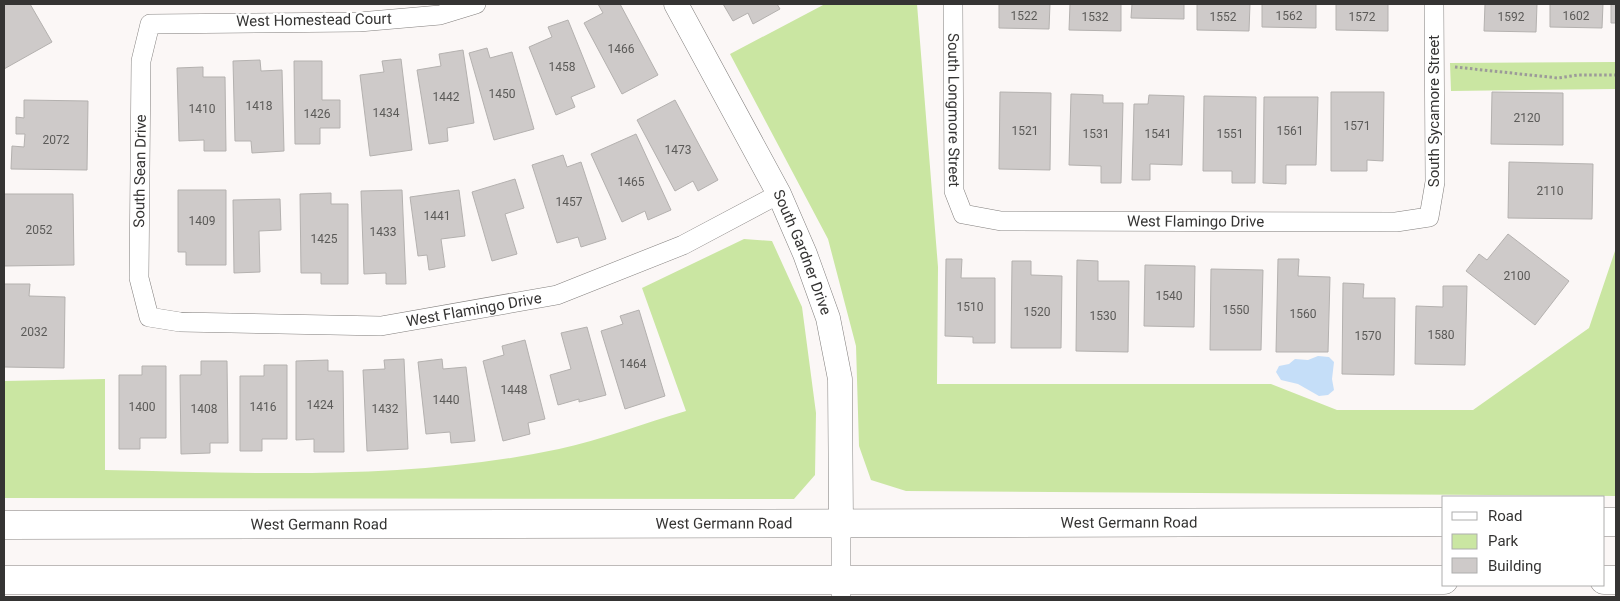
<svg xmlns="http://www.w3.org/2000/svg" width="1620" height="601" viewBox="0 0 1620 601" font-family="Roboto,sans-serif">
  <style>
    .green { fill: #cae6a2 }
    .water { fill: #c5def8 }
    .building { fill: #cecac9; stroke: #b4b1af }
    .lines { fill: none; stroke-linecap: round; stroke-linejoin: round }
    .minor-casing { stroke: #827f7d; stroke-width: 20 }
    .tertiary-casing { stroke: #827f7d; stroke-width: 25 }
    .secondary-casing { stroke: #827f7d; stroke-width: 29 }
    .path { stroke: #9c9a99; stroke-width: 3; stroke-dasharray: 2.5 2.5; stroke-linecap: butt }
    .minor { stroke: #fff; stroke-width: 19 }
    .tertiary { stroke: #fff; stroke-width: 24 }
    .secondary { stroke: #fff; stroke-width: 28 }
    .labels { text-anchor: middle; stroke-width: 4.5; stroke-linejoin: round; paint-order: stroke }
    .number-label { font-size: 12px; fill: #5b5a58 }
    .street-label { font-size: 15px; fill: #353433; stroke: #fff }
  </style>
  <rect width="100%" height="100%" fill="#fbf7f6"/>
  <!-- green -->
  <path class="green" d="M825 4H917L938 267 937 384H1271L1337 410H1473L1589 328 1616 248V496L906 491 871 480 859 446 856 346 828 239 730 54Z
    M1616 62V89L1451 91 1450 63Z
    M744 239 772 241 802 307 816 413 815 475 794 499 4 498V381L105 379V470C257 473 409 481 559 449 601 440 644 423 686 411L642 288Z"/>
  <!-- water -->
  <path class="water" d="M1318 356 1329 357 1334 362 1332 379 1334 390 1328 395 1319 396 1298 384 1281 380 1276 372 1279 366 1289 364 1295 359 1308 360Z"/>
  <!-- building -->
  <path class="building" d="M4 4H30L52 42 4 69Z
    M598 4H620L658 75 622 94 584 23 603 13Z
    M723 4H777L780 9 753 24 748 13 733 21Z
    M999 4H1050L1049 29 999 28Z
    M1070 4H1121V31L1069 30Z
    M1132 4H1184V19L1131 18Z
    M1197 4H1250L1249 31 1197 30Z
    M1262 4H1316V28L1262 27Z
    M1336 4H1388V31L1336 30Z
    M1485 4H1537L1536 32 1484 31Z
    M1550 4H1603L1602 28 1550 27Z
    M1611 4H1616V23H1611Z
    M568 20 595 87 571 97 575 107 556 115 529 47 552 37 548 27Z
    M487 48 490 58 512 52 534 129 494 140 469 53Z
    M463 50 474 123 447 128 448 141 429 144 417 70 441 66 439 54Z
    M401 59 412 150 370 156 360 75 384 72 382 61Z
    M260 60 261 71 282 70 284 151 252 153 251 141H235L233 61Z
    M294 61H322V100H340V128H320V144H295Z
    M203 67V77H225L226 151H204V140L179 141 177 68Z
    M1000 92 1051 93 1050 170 999 169Z
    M1331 92H1384L1383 161 1367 160V171H1331Z
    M1492 92 1563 93V145L1491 144Z
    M1071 94 1103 95V103H1123L1121 183H1101V166L1069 165Z
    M1149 95 1184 96 1182 165 1150 164V180H1132L1134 104H1148Z
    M1204 96 1256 97 1255 183H1232V171H1203Z
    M1264 97H1318L1316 165H1286V184L1263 183Z
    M24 100 88 101 87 170 11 169 12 146 24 147 25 134H16V117L24 118Z
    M675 100 718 180 698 191 693 181 675 191 637 120Z
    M636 134 671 210 648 220 645 211 622 222 591 154Z
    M563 155 567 167 581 162 606 239 581 247 578 237 557 243 532 165Z
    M1509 162 1593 164 1592 219 1508 218Z
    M515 179 524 208 505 214 517 254 492 261 472 192Z
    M178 190H226V265H186V252H178Z
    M402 190 406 284H386V273L364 274 361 191Z
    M459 190 465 236 441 239 445 267 429 270 427 255 418 256 410 197Z
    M331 193V204H348V284H321V273H301L300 194Z
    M4 194H73L74 265 4 266Z
    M280 199 281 230 259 231 260 272 234 273 233 200Z
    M1508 234 1569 281 1535 325 1466 271 1479 254 1487 260Z
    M946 259H962L961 278H995V343H973V337L945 336Z
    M1278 259H1299L1298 276 1330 277 1328 352H1276Z
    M1077 260 1098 261V281H1129L1128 352 1076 351Z
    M1012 261H1031V275L1062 276 1061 348H1011Z
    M1145 265 1195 266 1194 327 1144 326Z
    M1211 269 1263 270 1261 350H1210Z
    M1343 283 1364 284 1363 298H1395L1394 375 1342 374Z
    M4 284H30L29 296 65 297 64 368 4 367Z
    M1443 286H1467L1465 365 1415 364 1416 306 1443 307Z
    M639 310 665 396 625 409 601 331 623 324 620 316Z
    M587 327 606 395 579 402V399L558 405 550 375 571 369 561 333Z
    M525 340 545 419 528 423 530 434 503 441 483 361 504 355 502 346Z
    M404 359 408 449 367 451 363 370 385 369 384 360Z
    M442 359 443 369 466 367 475 441 451 443 450 432 426 434 418 362Z
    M328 360V371H343L344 452H314V439L296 440V361Z
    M201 361H227L228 443H210V453L181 454 180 375H201Z
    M264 365H287V439H262V451H240V376H264Z
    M142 366H166V438H140V449H119V375H142Z"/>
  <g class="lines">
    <defs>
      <g id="minor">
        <path id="s1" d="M476 4 440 15 359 22 150 24 141 61 139 278 149 317 180 322 381 326 557 295 683 245 779 194"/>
        <path id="s2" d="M953 4 954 191 963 214 1001 221 1396 222 1429 217 1435 182 1434 4"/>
        <path d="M841 597V524"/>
      </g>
      <g id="tertiary">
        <path id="s3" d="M676 4 779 194 805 254 828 318 840 379 841 524"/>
      </g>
      <g id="secondary">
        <path d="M1604 522H1616"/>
        <path id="s4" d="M4 525 1444 522"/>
        <path d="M4 580H1444"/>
        <path d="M1604 580H1616"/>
      </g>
    </defs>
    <!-- minor casing -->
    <use href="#minor" class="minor-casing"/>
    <!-- tertiary casing -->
    <use href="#tertiary" class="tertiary-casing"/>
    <!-- secondary casing -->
    <use href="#secondary" class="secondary-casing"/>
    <!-- path -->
    <path class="path" d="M1455 67 1558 78 1578 75H1616"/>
    <!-- minor -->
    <use href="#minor" class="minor"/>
    <!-- tertiary -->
    <use href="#tertiary" class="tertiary"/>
    <!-- secondary -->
    <use href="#secondary" class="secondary"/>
  </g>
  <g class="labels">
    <!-- number labels -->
    <g class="number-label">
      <text x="1024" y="20">1522</text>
      <text x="1289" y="20">1562</text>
      <text x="1576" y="20">1602</text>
      <text x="1095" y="21">1532</text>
      <text x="1223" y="21">1552</text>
      <text x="1362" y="21">1572</text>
      <text x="1511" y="21">1592</text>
      <text x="621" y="53">1466</text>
      <text x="562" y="71">1458</text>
      <text x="502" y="98">1450</text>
      <text x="446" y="101">1442</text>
      <text x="259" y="110">1418</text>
      <text x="202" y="113">1410</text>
      <text x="386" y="117">1434</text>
      <text x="317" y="118">1426</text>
      <text x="1527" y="122">2120</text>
      <text x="1357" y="130">1571</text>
      <text x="1025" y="135">1521</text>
      <text x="1290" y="135">1561</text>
      <text x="1096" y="138">1531</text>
      <text x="1158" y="138">1541</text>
      <text x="1230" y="138">1551</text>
      <text x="56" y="144">2072</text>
      <text x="678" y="154">1473</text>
      <text x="631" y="186">1465</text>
      <text x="1550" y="195">2110</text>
      <text x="569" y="206">1457</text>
      <text x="437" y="220">1441</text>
      <text x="202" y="225">1409</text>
      <text x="39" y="234">2052</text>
      <text x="383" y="236">1433</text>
      <text x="324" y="243">1425</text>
      <text x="1517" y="280">2100</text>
      <text x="1169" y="300">1540</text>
      <text x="970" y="311">1510</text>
      <text x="1236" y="314">1550</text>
      <text x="1037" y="316">1520</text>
      <text x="1303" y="318">1560</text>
      <text x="1103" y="320">1530</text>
      <text x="34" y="336">2032</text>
      <text x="1441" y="339">1580</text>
      <text x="1368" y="340">1570</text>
      <text x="633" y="368">1464</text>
      <text x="514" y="394">1448</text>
      <text x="446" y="404">1440</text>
      <text x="320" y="409">1424</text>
      <text x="142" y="411">1400</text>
      <text x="263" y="411">1416</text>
      <text x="204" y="413">1408</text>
      <text x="385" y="413">1432</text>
    </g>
    <!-- street labels -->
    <g class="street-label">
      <text transform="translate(314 20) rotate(-1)" y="5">West Homestead Court</text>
      <text dy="5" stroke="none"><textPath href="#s2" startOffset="106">South Longmore Street</textPath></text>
      <text transform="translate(1434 111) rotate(-90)" y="5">South Sycamore Street</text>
      <text transform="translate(140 171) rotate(-89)" y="5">South Sean Drive</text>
      <text dy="5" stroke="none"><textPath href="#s2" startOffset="445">West Flamingo Drive</textPath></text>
      <text dy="5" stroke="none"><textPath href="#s3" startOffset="279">South Gardner Drive</textPath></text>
      <text dy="5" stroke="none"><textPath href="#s1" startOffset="950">West Flamingo Drive</textPath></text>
      <text dy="5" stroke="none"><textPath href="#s4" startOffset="1125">West Germann Road</textPath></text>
      <text dy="5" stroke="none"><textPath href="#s4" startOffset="720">West Germann Road</textPath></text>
      <text dy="5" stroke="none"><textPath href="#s4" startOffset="315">West Germann Road</textPath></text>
    </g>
  </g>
  <!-- border -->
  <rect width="1620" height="601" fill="none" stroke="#353433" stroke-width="10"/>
  <!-- legend -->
  <rect x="1442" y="496" width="162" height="90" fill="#ffffff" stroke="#aeaead"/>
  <rect x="1452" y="512" width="25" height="8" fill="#ffffff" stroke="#aeaead"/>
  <text x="1488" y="521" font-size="15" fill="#353433">Road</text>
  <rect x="1452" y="534" width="25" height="15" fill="#cae6a2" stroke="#aeaead"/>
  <text x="1488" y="546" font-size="15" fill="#353433">Park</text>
  <rect x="1452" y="558" width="25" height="15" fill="#cecac9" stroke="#aeaead"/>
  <text x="1488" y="571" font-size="15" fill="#353433">Building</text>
</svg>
